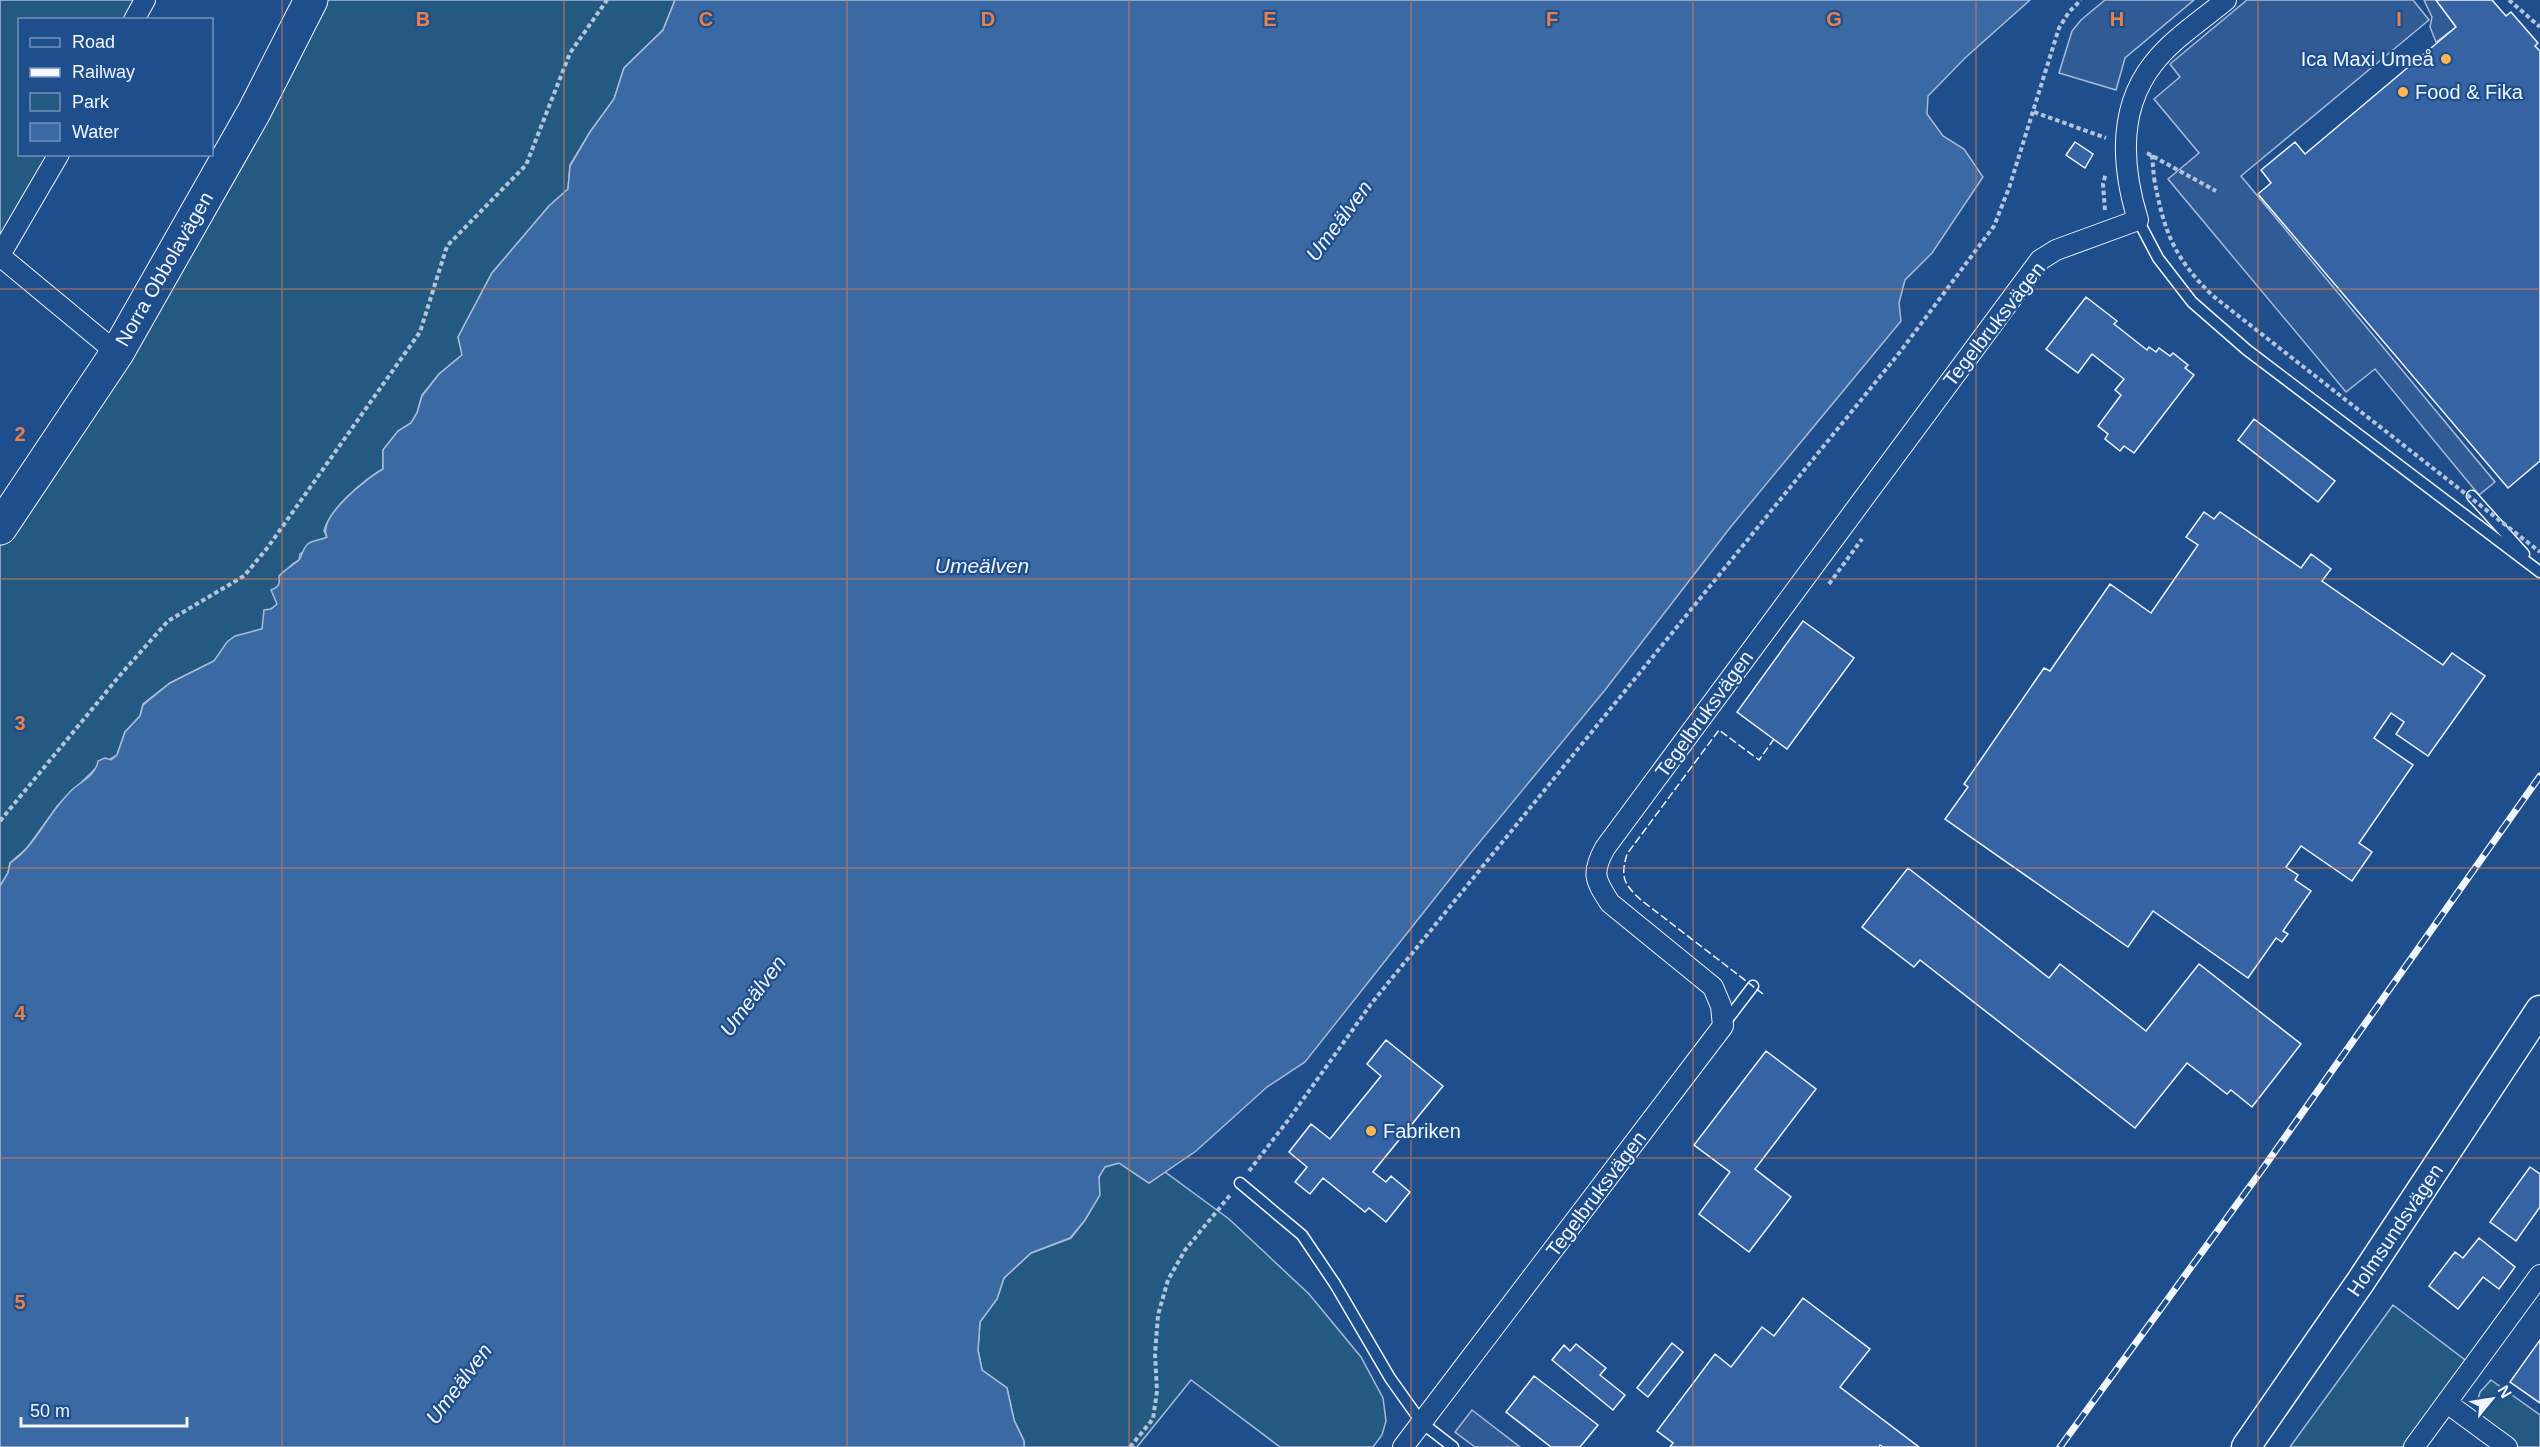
<svg xmlns="http://www.w3.org/2000/svg" width="2540" height="1447" viewBox="0 0 2540 1447" font-family="Arial,sans-serif">
  <style>
    .green { fill: #245a82; stroke: #a8bbd7; stroke-width: 1.5 }
    .parking { fill: #305b95; stroke: #a8bbd7; stroke-width: 1.5 }
    .water { fill: #3b69a3; stroke: #a8bbd7; stroke-width: 1.5 }
    .building { fill: #3563a3; stroke: #f2f6ff; stroke-width: 1.5 }
    .lines { fill: none; stroke-linecap: round; stroke-linejoin: round }
    .service-casing { stroke: #f2f6ff; stroke-width: 13 }
    .minor-casing { stroke: #f2f6ff; stroke-width: 22 }
    .secondary-casing { stroke: #f2f6ff; stroke-width: 31 }
    .trunk-casing { stroke: #f2f6ff; stroke-width: 35 }
    .path { stroke: #b3c4dc; stroke-width: 4; stroke-dasharray: 4.5 3; stroke-linecap: butt }
    .service { stroke: #1f4e8c; stroke-width: 10 }
    .minor { stroke: #1f4e8c; stroke-width: 20 }
    .secondary { stroke: #1f4e8c; stroke-width: 28 }
    .trunk { stroke: #1f4e8c; stroke-width: 33 }
    .rail-casing { stroke: #f2f6ff; stroke-width: 7 }
    .rail { stroke: #1f4e8c; stroke-width: 4.5; stroke-dasharray: 14; stroke-linecap: butt }
    .path-bridge { stroke: #b3c4dc; stroke-width: 4; stroke-dasharray: 4.5 3; stroke-linecap: butt }
    .fence { stroke: #f2f6ff; stroke-width: 1.5; stroke-dasharray: 8 3; stroke-linecap: butt }
    .grid { fill: none; stroke: #ea8049; stroke-width: 1.5; stroke-opacity: 0.55 }
    .poi-dot { fill: #ffb74d; stroke: #1f4e8c; stroke-width: 2 }
    .labels { text-anchor: middle; stroke-width: 4.5; stroke-linejoin: round; paint-order: stroke }
    .poi-label { font-size: 20px; fill: #f2f6ff; stroke: #1f4e8c; text-anchor: start }
    .street-label { font-size: 20px; fill: #f2f6ff; stroke: #1f4e8c }
    .water-label { font-size: 21px; font-style: italic; fill: #f2f6ff; stroke: #1f4e8c }
    .grid-label { font-size: 20px; text-anchor: middle; font-weight: bold; fill: #ea8049; stroke: #1f4e8c; stroke-width: 4.5; stroke-linejoin: round; paint-order: stroke }
  </style>
  <rect width="100%" height="100%" fill="#1f4e8c"/>
  <!-- green -->
  <path class="green" d="M0 0H145L134 19 20 20V154L59 155 0 255Z
    M311 0H675L663 30 624 68 614 99 590 132 570 165 568 189 549 206 492 273 458 337 463 354 439 374 422 395 417 413 411 423 398 431 383 450V469C364 480 329 509 324 531L327 537 300 554 299 560C284 568 274 587 278 604L271 609 262 629 254 631 214 661 170 683 143 704 140 716 125 732 117 755 97 767 58 805 27 848 10 863 8 873 0 886V528Z
    M1119 1163 1149 1183 1165 1172 1229 1219 1309 1294 1361 1357 1383 1398 1386 1421 1382 1435 1373 1447H1280L1191 1380 1137 1447H1024V1441L1014 1420 1007 1388 982 1370 978 1350 980 1322 997 1299 1004 1278 1031 1253 1071 1238 1085 1220 1099 1195V1177L1104 1167Z
    M2393 1305 2469 1363 2403 1447H2290Z
    M2491 1380 2540 1415V1447H2518L2484 1422 2477 1403 2480 1392Z"/>
  <!-- parking -->
  <path class="parking" d="M2105 0H2194L2125 58 2116 90 2059 73 2072 31 2081 20Z
    M2247 0H2413L2429 20 2241 176 2495 482 2479 495 2375 369 2346 392 2168 179 2199 153 2154 99 2180 77 2170 64Z
    M2424 0H2436L2456 27 2436 42 2430 27 2432 17Z
    M1472 1410 1520 1447H1475L1455 1432Z"/>
  <!-- water -->
  <path class="water" d="M675 0H2030L1965 58 1928 96 1927 114 1943 136 1964 149 1983 177 1932 253 1905 280 1899 303 1901 321 1729 529 1605 690 1469 855 1305 1062 1267 1087 1196 1151 1149 1183 1119 1163 1105 1167 1099 1177 1100 1195 1085 1220 1070 1238 1031 1253 1004 1278 997 1299 980 1322 978 1350 982 1370 1007 1388 1014 1420 1024 1441V1447H0V886L8 873 10 863C37 845 49 810 74 788 84 780 96 774 98 761L105 758 111 760 117 755 125 732 140 716 143 705 170 683 214 661 227 642 235 636 262 629 264 610 271 609 277 604 271 590C279 587 280 584 279 576 284 570 296 563 299 560 303 555 302 548 309 543 314 540 321 540 327 537 317 517 367 478 383 469V450L398 431 411 423 417 413 422 396 439 374 462 355 458 337 492 273 549 206 568 189 570 166 590 132 614 99 624 68 663 30Z"/>
  <!-- building -->
  <path class="building" d="M2436 0H2492L2506 16 2511 12 2538 43 2535 46 2540 51V461L2508 488 2258 194 2271 183 2261 170 2295 142 2305 154 2456 27Z
    M2075 142 2093 154 2085 168 2066 155Z
    M2086 297 2117 321 2114 324 2147 350 2149 347 2156 352 2159 348 2170 356 2173 353 2188 365 2185 368 2194 375 2134 453 2124 446 2120 451 2105 439 2108 434 2098 426 2121 395 2115 390 2124 379 2092 354 2078 373 2046 349Z
    M2254 419 2335 481 2318 502 2238 440Z
    M2204 512 2214 519 2220 512 2301 568 2311 554 2331 569 2322 581 2443 665 2452 653 2485 676 2428 756 2396 734 2404 722 2391 713 2374 738 2413 765 2359 843 2372 852 2352 881 2301 846 2286 867 2298 875 2295 880 2311 891 2283 931 2288 934 2282 942 2276 938 2248 978 2153 911 2128 947 1945 819 1968 787 1964 784 2044 668 2050 671 2110 584 2151 613 2198 545 2186 537Z
    M1803 621 1854 658 1787 749 1737 712Z
    M1908 868 2049 978 2060 964 2146 1031 2199 964 2301 1044 2252 1107 2231 1090 2227 1094 2187 1063 2135 1128 1920 960 1914 967 1862 927Z
    M1386 1040 1443 1086 1373 1172 1386 1182 1391 1176 1410 1192 1386 1222 1369 1208 1365 1212 1323 1178 1310 1194 1295 1182 1307 1167 1289 1152 1311 1124 1330 1139 1381 1076 1367 1064Z
    M1766 1051 1816 1089 1755 1169 1791 1197 1749 1252 1699 1214 1730 1172 1694 1145Z
    M2530 1167 2540 1174V1207L2516 1241 2490 1222Z
    M2479 1238 2515 1267 2499 1289 2483 1277 2458 1309 2429 1286 2455 1252 2463 1258Z
    M1803 1298 1870 1349 1840 1387 1919 1447H1883L1880 1445 1879 1447H1670L1673 1443 1657 1431 1715 1354 1731 1367 1762 1327 1774 1336Z
    M2540 1340V1403L2510 1382Z
    M1672 1343 1683 1352 1648 1397 1637 1388Z
    M1576 1344 1606 1368 1600 1375 1625 1395 1613 1410 1552 1360 1564 1345 1570 1351Z
    M1534 1376 1598 1425 1580 1447H1551L1506 1412Z"/>
  <g class="lines">
    <defs>
      <path id="service" d="M2138 220 2158 258 2192 302 2247 350 2540 572
        M2472 496 2524 554
        M1724 1024 1753 986
        M1240 1183 1302 1235 1335 1284 1390 1378 1422 1423 1453 1447"/>
      <path id="minor" d="M134 20 145 0
        M0 255 59 154
        M0 256 117 353
        M2447 1403 2507 1447
        M1403 1447 1723 1026 1721 1006 1713 987 1610 903C1595 880 1591 873 1605 848L2040 260 2056 250 2138 220C2122 168 2117 110 2153 64 2172 39 2202 20 2226 0
        M2414 1447 2540 1275"/>
      <path id="secondary" d="M2246 1447 2361 1281 2540 1010"/>
      <path id="trunk" d="M0 528 117 353 254 112 311 0"/>
    </defs>
    <!-- service casing -->
    <use href="#service" class="service-casing"/>
    <!-- minor casing -->
    <use href="#minor" class="minor-casing"/>
    <!-- secondary casing -->
    <use href="#secondary" class="secondary-casing"/>
    <!-- trunk casing -->
    <use href="#trunk" class="trunk-casing"/>
    <!-- path -->
    <path class="path" d="M2509 0 2540 27
      M2034 112 2106 138
      M2147 153 2216 191
      M2152 155 2154 178
      M2105 210 2103 184 2106 173
      M1829 584 1862 539
      M0 821 121 674 168 621 244 576 268 547 420 332 447 246 526 165 570 53 607 0
      M1249 1171 1289 1119 1371 1004 1900 352 1994 226 2009 188 2059 28 2069 12 2081 0
      M1130 1447 1153 1419 1157 1391 1155 1354 1158 1315 1168 1280 1185 1250 1231 1194"/>
    <!-- service -->
    <use href="#service" class="service"/>
    <!-- minor -->
    <use href="#minor" class="minor"/>
    <!-- secondary -->
    <use href="#secondary" class="secondary"/>
    <!-- trunk -->
    <use href="#trunk" class="trunk"/>
    <defs>
      <path id="rail" d="M2060 1447 2264 1167 2540 776"/>
    </defs>
    <!-- rail casing -->
    <use href="#rail" class="rail-casing"/>
    <!-- rail -->
    <use href="#rail" class="rail"/>
    <!-- path-bridge -->
    <path class="path-bridge" d="M2154 178C2164 231 2173 257 2213 296L2540 552"/>
    <!-- fence -->
    <path class="fence" d="M1763 994 1641 900C1624 884 1620 878 1627 854L1719 730 1759 760 1774 739"/>
  </g>
  <!-- grid -->
  <path class="grid" d="M282 0V1447M564 0V1447M847 0V1447M1129 0V1447M1411 0V1447M1693 0V1447M1976 0V1447M2258 0V1447M0 289H2540M0 579H2540M0 868H2540M0 1158H2540"/>
  <!-- markers -->
  <g class="poi-dot">
    <circle cx="2446" cy="59" r="6"/>
    <circle cx="2403" cy="92" r="6"/>
    <circle cx="1371" cy="1131" r="6"/>
  </g>
  <g class="labels">
    <!-- poi labels -->
    <g class="poi-label">
      <text x="2434" y="66" text-anchor="end">Ica Maxi Umeå</text>
      <text x="2415" y="99">Food &amp; Fika</text>
      <text x="1383" y="1138">Fabriken</text>
    </g>
    <!-- street labels -->
    <g class="street-label">
      <text transform="translate(164 269) rotate(-60)" y="7">Norra Obbolavägen</text>
      <text transform="translate(1994 324) rotate(-52)" y="7">Tegelbruksvägen</text>
      <text transform="translate(1704 714) rotate(-54)" y="7">Tegelbruksvägen</text>
      <text transform="translate(1596 1194) rotate(-53)" y="7">Tegelbruksvägen</text>
      <text transform="translate(2395 1230) rotate(-56)" y="7">Holmsundsvägen</text>
    </g>
    <!-- water labels -->
    <g class="water-label">
      <text transform="translate(1339 221) rotate(-53)" y="7">Umeälven</text>
      <text x="982" y="573">Umeälven</text>
      <text transform="translate(753 996) rotate(-53)" y="7">Umeälven</text>
      <text transform="translate(459 1384) rotate(-53)" y="7">Umeälven</text>
    </g>
  </g>
  <g class="grid-label">
    <text x="423" y="26">B</text>
    <text x="706" y="26">C</text>
    <text x="988" y="26">D</text>
    <text x="1270" y="26">E</text>
    <text x="1552" y="26">F</text>
    <text x="1834" y="26">G</text>
    <text x="2117" y="26">H</text>
    <text x="2399" y="26">I</text>
    <text x="20" y="441">2</text>
    <text x="20" y="730">3</text>
    <text x="20" y="1020">4</text>
    <text x="20" y="1309">5</text>
  </g>
  <!-- legend -->
  <rect x="18" y="18" width="195" height="138" fill="#1f4e8c" stroke="#7391ba" stroke-width="1.5"/>
  <rect x="30" y="38" width="30" height="9" fill="#1f4e8c" stroke="#7391ba" stroke-width="1.5"/>
  <text x="72" y="48" font-size="18" fill="#f2f6ff">Road</text>
  <rect x="30" y="68" width="30" height="9" fill="#f2f6ff" stroke="#7391ba" stroke-width="1.5"/>
  <text x="72" y="78" font-size="18" fill="#f2f6ff">Railway</text>
  <rect x="30" y="93" width="30" height="18" fill="#245a82" stroke="#7391ba" stroke-width="1.5"/>
  <text x="72" y="108" font-size="18" fill="#f2f6ff">Park</text>
  <rect x="30" y="123" width="30" height="18" fill="#3b69a3" stroke="#7391ba" stroke-width="1.5"/>
  <text x="72" y="138" font-size="18" fill="#f2f6ff">Water</text>
  <!-- north arrow -->
  <g transform="translate(2492 1399) rotate(60)" stroke="#1f4e8c" stroke-width="4.5" paint-order="stroke">
  <path d="M0-4.5L10 22L0 15L-10 22Z" fill="#f2f6ff"/>
  <text y="-9" font-size="16" font-weight="bold" text-anchor="middle" fill="#f2f6ff">N</text>
  </g>
  <!-- scale -->
  <path d="M21 1417v9h166v-9" fill="none" stroke="#f2f6ff" stroke-width="3"/>
  <text x="30" y="1417" font-size="18" fill="#f2f6ff" stroke="#1f4e8c" stroke-width="4.5" paint-order="stroke">50 m</text>
</svg>
